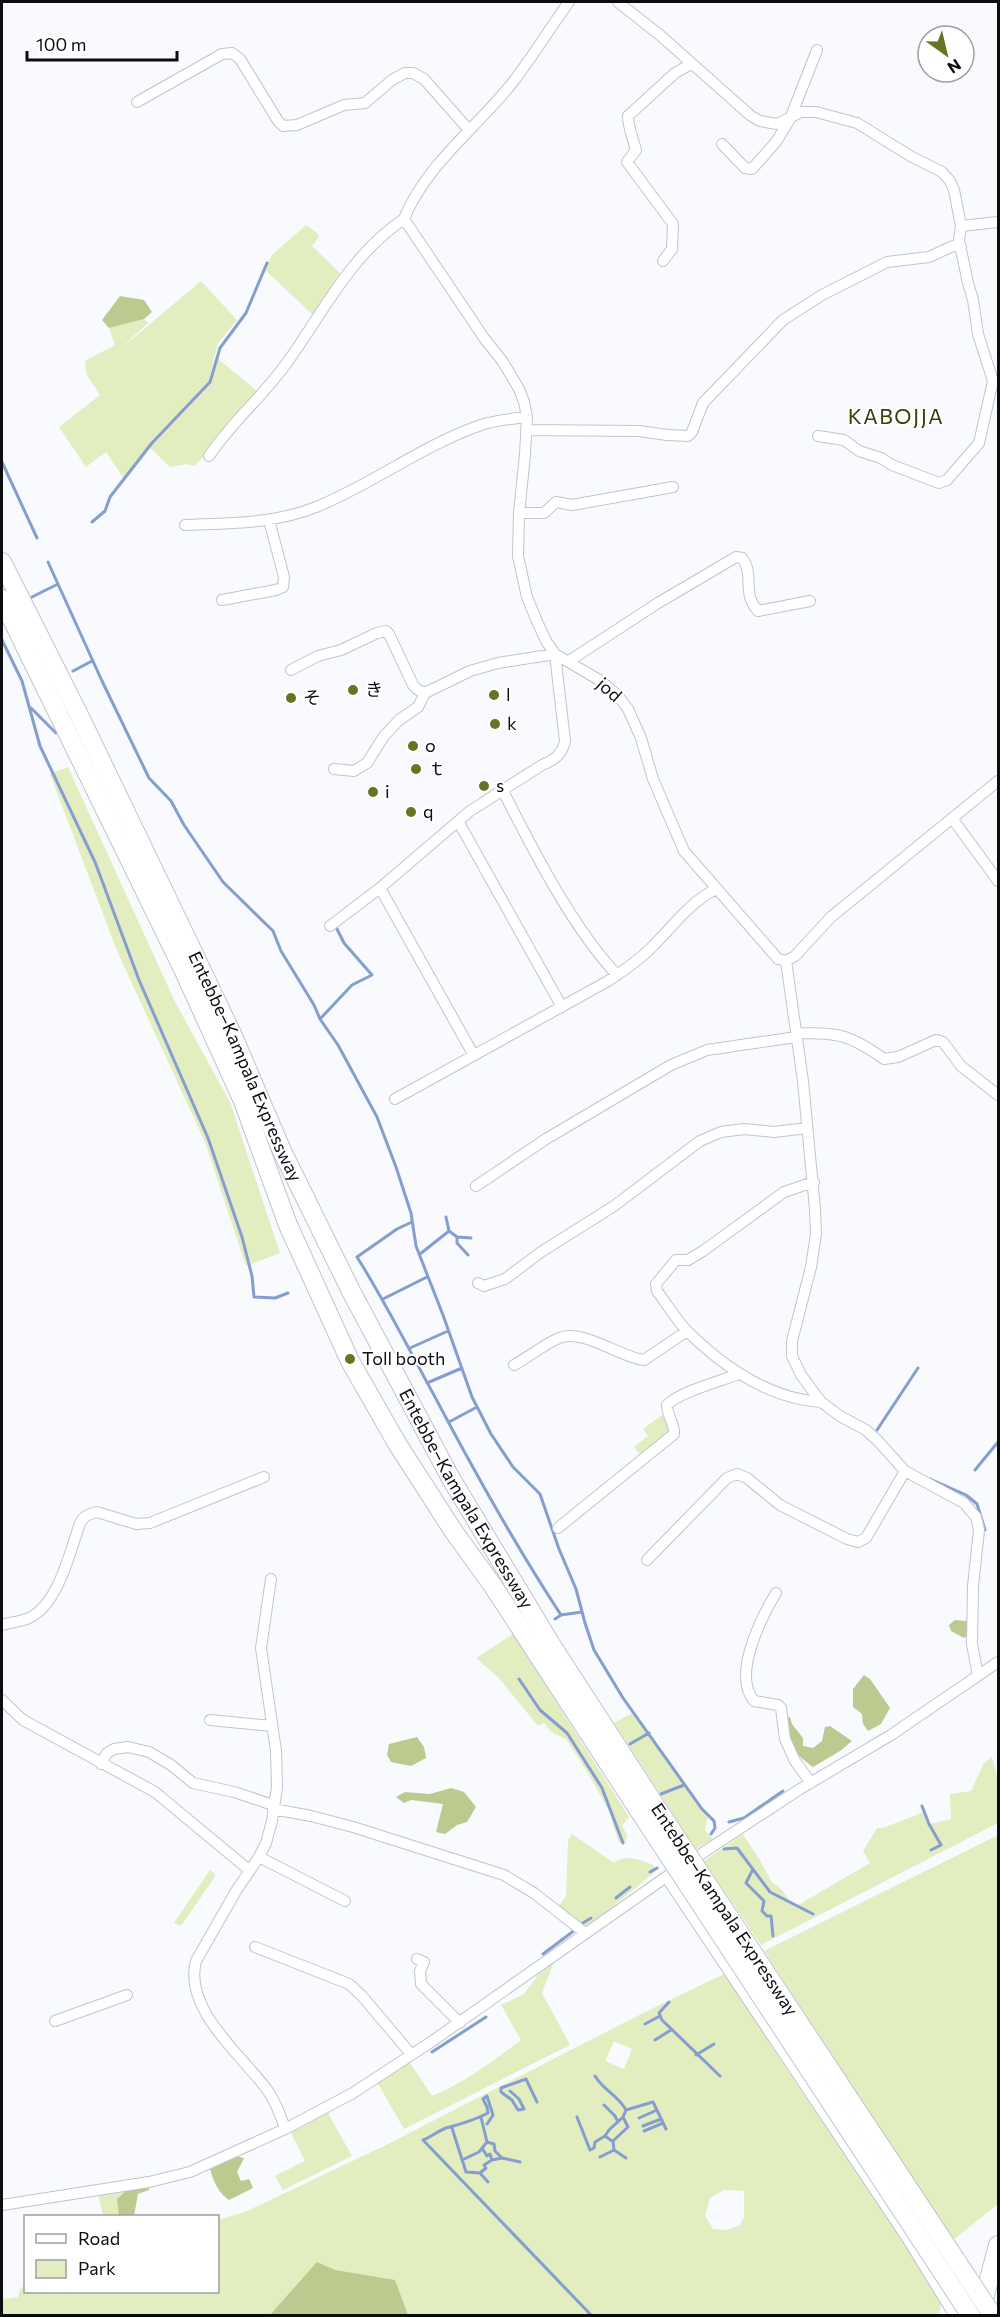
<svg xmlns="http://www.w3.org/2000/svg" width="1000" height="2317" viewBox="0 0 1000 2317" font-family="Commissioner,'Noto Sans SC','Noto Sans JP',sans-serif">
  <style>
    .green { fill: #e2edc0; fill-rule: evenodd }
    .forest { fill: #bcca8f }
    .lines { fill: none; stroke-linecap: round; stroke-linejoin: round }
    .stream { stroke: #869dd0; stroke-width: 3 }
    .street-casing { stroke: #bfc4cf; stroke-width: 12 }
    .highway-casing { stroke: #bfc4cf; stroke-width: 20 }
    .street { stroke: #fff; stroke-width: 10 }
    .highway { stroke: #fff; stroke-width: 18 }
    .highway-bridge-casing { stroke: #bfc4cf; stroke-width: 20; stroke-linecap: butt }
    .highway-bridge { stroke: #fff; stroke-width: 18 }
    .poi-dot { fill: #667522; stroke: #fff; stroke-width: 2 }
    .labels { text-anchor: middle; stroke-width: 4.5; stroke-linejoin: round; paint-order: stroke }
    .poi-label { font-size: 18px; fill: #0b0d11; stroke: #fff; text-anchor: start }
    .street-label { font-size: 18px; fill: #0b0d11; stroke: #fff }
    .quarter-label { font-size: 21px; letter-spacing: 1.5px; fill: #374104; stroke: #fff }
  </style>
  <rect width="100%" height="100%" fill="#f8fafe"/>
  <!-- green -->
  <path class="green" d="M306 225 317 233 319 237 312 246 340 273 313 315 264 269 272 255Z
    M201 281 237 320 218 343 208 383 217 358 258 392 195 466 187 464 170 467 149 447 124 479 106 452 86 467 59 427 100 395 87 375 85 361 115 345 109 328 144 319 148 323 118 351Z
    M68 767 175 1002 230 1102 280 1253 246 1266 205 1142 117 951 50 774Z
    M662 1415 673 1429 640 1454 634 1447 648 1436 643 1429Z
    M513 1634 629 1817 622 1826 627 1835 626 1842 621 1844 618 1841 609 1811 589 1775 566 1739 551 1732 544 1723 538 1726 498 1677 476 1658Z
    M634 1712 708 1817 705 1830 713 1839 696 1849 614 1723Z
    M992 1757 998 1779V1823L761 1945 704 1861 743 1834 760 1860 771 1881 781 1889 795 1907 870 1863 863 1851 877 1828H883L924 1812 929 1824 951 1819 950 1794 971 1791 984 1763Z
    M572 1834 614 1863C624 1853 642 1860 653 1865L656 1871 588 1927 559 1906 566 1896 568 1840Z
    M998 1835V2204L953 2240 764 1951Z
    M210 1870 216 1875 181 1926 174 1923Z
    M554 1962 542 1993 570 2045 404 2129 377 2082 409 2061 432 2096C464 2083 494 2060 521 2040L501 2005 524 1994 539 1974Z
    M726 1973 781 2061 872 2194 941 2302 939 2316H2V2299L18 2297 20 2289 25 2285 23 2270H25L26 2292H218V2220L245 2212 384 2146 645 2012ZM614 2041 632 2049 624 2069 605 2061ZM724 2190 744 2191V2217L740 2225 727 2230 713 2229 705 2216 710 2198Z
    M328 2113 352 2156 283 2190 275 2176 305 2161 291 2133Z
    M124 2190 130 2216H103L98 2194Z"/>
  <!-- forest -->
  <path class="forest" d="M120 296 144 300 152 312 144 319 109 328 102 320Z
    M955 1620 967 1621V1636L964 1638 951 1631 949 1625Z
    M864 1675 870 1679 890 1708 881 1724 868 1731 863 1724 862 1714 853 1707V1689Z
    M787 1717H790L792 1724 803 1738V1746L813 1748 822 1741 825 1727 830 1726 852 1741 840 1751 813 1767C790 1750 787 1744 787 1717Z
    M417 1737 424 1747 426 1758 411 1766 391 1762 387 1755 389 1744Z
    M451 1788 464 1792 476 1807 467 1822 457 1825 445 1834 436 1832 443 1804 411 1800 404 1803 396 1797 405 1792 430 1794Z
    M234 2156 244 2158 237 2172 241 2181 249 2179 253 2188 229 2200C219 2194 212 2179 210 2168Z
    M131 2186H149V2190L138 2194 134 2216H119L117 2199Z
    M317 2262 335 2270 395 2280 408 2315H270Z"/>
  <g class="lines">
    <!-- stream -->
    <path class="stream" d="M2 462 37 538
      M92 522 105 511 110 497 152 443 210 382 220 348 246 313 267 263
      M48 562 102 681 149 778 171 801 184 825 223 882 273 931 281 951 314 1005 320 1019 338 1045 377 1117 396 1167 411 1213 416 1246 443 1315 472 1397 491 1434 513 1467 540 1494 559 1549 576 1589 585 1623 594 1650 623 1698 702 1809 714 1821 715 1828 711 1834
      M32 597 58 584
      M2 640 22 681 40 746 95 862 139 980 208 1138 242 1237 252 1276 254 1297 275 1298 288 1293
      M73 671 92 661
      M31 708 56 733
      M320 1019 352 985 372 975 344 943 335 925
      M446 1217 449 1231
      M412 1222 397 1229 357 1257C386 1303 409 1350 435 1397 474 1471 515 1545 561 1615
      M457 1237 471 1238
      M420 1254 449 1231 457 1237V1243L468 1255
      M383 1299 427 1277
      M410 1348 448 1331
      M427 1383 462 1368
      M449 1422 477 1407
      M877 1430 918 1368
      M975 1470 998 1442
      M930 1479 966 1495 977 1504 985 1530
      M555 1619 561 1615 582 1612
      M519 1679 540 1710 567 1733 602 1788 623 1843
      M630 1744 649 1733
      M661 1794 684 1785
      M922 1806 929 1824 941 1845 931 1850
      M729 1822 744 1818 783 1791
      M724 1849 737 1848 770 1892 813 1914
      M752 1871 746 1883 764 1901 762 1911 767 1916H771L773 1936
      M650 1872 657 1868
      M616 1898 630 1887
      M583 1923 591 1918
      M543 1954 575 1930
      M669 2002 659 2013 662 2020 720 2076
      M645 2024 660 2016
      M655 2040 671 2030
      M432 2052 486 2017
      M696 2055 714 2044
      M595 2076C604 2091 618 2095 626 2110L623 2117 628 2127 613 2141 614 2150 626 2158
      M510 2091 519 2099 524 2109 518 2110 512 2100 501 2092V2088L526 2079 537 2102
      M604 2105 615 2116 618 2122
      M626 2110 653 2102 666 2129
      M577 2117 590 2150 594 2148 595 2142 605 2136
      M639 2118 657 2110
      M487 2124 493 2115 487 2096 483 2099 487 2107 488 2113C473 2121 461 2124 446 2128 438 2131 431 2137 423 2140L592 2316
      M643 2126 661 2119
      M452 2128 466 2172 480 2173 488 2182
      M644 2131 663 2123
      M612 2141 605 2136 609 2130 623 2117
      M487 2142 494 2144 495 2151 502 2158 520 2162
      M482 2148 487 2156 490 2154 492 2160
      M600 2157 614 2150
      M462 2160 479 2152 487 2142 481 2117
      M480 2173 486 2168 484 2165 492 2160 502 2158"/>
    <defs>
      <path id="street" d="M618 2 661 36 751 116 760 121 777 124 801 112H816L857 123 912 157 942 172 950 181 954 190 961 226 998 222
        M137 102 222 54 232 53 240 59 278 121 283 126 297 125 344 105 365 103 392 80 405 73H413L424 79 469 130
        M722 144 745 168 752 169 776 142 790 119 817 50
        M663 261 672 249 673 224 627 162 636 150C633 139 628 127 628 116L675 73 691 64
        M526 430 639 431 667 435 688 436 692 432 703 403 783 320 822 295 887 262 929 257 953 246 961 247
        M818 436 844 440 859 451 881 458 892 465 939 483 947 480 979 443 993 381 978 334 973 300 968 283 959 240 961 226
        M209 456C231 423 263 396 286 364 323 313 350 255 404 219
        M519 513H544L556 502 572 505 673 487
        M185 525C229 523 275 524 316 507 373 484 423 445 481 425 496 420 511 419 527 417
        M222 600 276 590 283 587 284 577 269 520
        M569 661 658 603 736 557 742 558C755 574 741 593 758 611L810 601
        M291 670 318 656 341 650 377 633 386 631 389 634 413 685 418 690 425 693
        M334 769 354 771 367 763 384 736 399 720 418 707 425 693 470 671 498 663 555 654 601 681 619 697 628 709 641 738 653 779 684 851 778 959 786 961
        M503 791C533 850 572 927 617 975
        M952 818 998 881
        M458 821 562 1007
        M380 888 473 1054
        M330 926 380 888 470 811 542 765C554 760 562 755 565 741L555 654 546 641 536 619 527 597 518 556 519 513 525 455 527 417 524 402 519 389 503 362 484 338 404 219C426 164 478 127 513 82 533 56 550 28 569 2
        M786 961 803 1081 815 1209 816 1234 811 1267 792 1341V1356L801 1375 821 1402 840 1416 866 1430 878 1441 905 1471 964 1503 976 1517 979 1530 973 1586 972 1644 978 1676
        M786 961 795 956 831 917 998 781
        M796 1033C839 1033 849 1034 884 1059L898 1057 936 1040 943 1042 961 1066 998 1095
        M395 1099 608 981C624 970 640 960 653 946 674 925 689 903 716 889
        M814 1182 784 1192 703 1251 688 1260H676L656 1284 657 1291C667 1304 676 1320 688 1332 724 1367 769 1399 821 1402
        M476 1186 546 1139 671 1065 707 1050 796 1037
        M478 1283 484 1286 505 1279 541 1252 614 1206 700 1141 721 1132 744 1129 774 1132 807 1128
        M514 1365C529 1357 543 1345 559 1338 582 1328 620 1357 644 1360L687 1331
        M558 1528 674 1434C675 1424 667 1416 667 1405 679 1392 721 1381 739 1374
        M647 1560 727 1478 737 1474 747 1478 780 1505 847 1539 858 1542 866 1538 905 1471
        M271 1579 261 1648 276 1751 277 1787 272 1821 266 1843 259 1857 236 1891 196 1961C183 2010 243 2056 268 2091 276 2103 281 2116 285 2129
        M776 1593C761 1618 732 1675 754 1701L778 1705 781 1708 785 1739 795 1761 811 1783
        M2 1625C11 1622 20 1622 29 1618 58 1605 70 1552 80 1523 84 1516 88 1514 97 1512L136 1524 150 1523 264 1477
        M2 1700 23 1720 155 1792 249 1870
        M210 1720 272 1726
        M101 1764 107 1753 114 1749 128 1747 149 1752 171 1765 193 1783 234 1792 273 1805
        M273 1809 311 1816 353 1827 504 1875 534 1893 585 1933
        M259 1857 345 1901
        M666 1877 907 2238 955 2316
        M255 1947 349 1984 362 1996 411 2054
        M417 1959 424 1962 420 1971 421 1984 460 2023
        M55 2021 127 1995
        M2 2205 149 2182 190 2172 285 2129 353 2093 431 2042 666 1877 800 1789 891 1735 998 1662"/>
      <g id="highway">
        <path id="s1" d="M2 562 80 717 182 929 233 1036 282 1151 352 1293 450 1477 552 1646 653 1802"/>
        <path d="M2 599 183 969 243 1101 288 1225 350 1361 398 1445 454 1532 493 1586 640 1812"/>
        <path d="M980 2314 998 2245"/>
      </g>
    </defs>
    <!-- street casing -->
    <use href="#street" class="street-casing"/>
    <!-- highway casing -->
    <use href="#highway" class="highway-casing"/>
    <!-- street -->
    <use href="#street" class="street"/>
    <!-- highway -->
    <use href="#highway" class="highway"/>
    <defs>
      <g id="highway-bridge">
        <path id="s2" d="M653 1802 993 2316"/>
        <path d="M640 1812 971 2316"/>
      </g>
    </defs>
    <!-- highway-bridge casing -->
    <use href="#highway-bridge" class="highway-bridge-casing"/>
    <!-- highway-bridge -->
    <use href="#highway-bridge" class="highway-bridge"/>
  </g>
  <!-- markers -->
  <g class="poi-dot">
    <circle cx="353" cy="690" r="6"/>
    <circle cx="494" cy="695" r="6"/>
    <circle cx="291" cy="698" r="6"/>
    <circle cx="495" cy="724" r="6"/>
    <circle cx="413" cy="746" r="6"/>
    <circle cx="416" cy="769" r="6"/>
    <circle cx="484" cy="786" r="6"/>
    <circle cx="373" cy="792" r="6"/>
    <circle cx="411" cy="812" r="6"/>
    <circle cx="350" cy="1359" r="6"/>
  </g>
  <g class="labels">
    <!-- poi labels -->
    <g class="poi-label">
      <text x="365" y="696">き</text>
      <text x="506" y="701">l</text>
      <text x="303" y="704">そ</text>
      <text x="507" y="730">k</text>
      <text x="425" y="752">o</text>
      <text x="428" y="775">ｔ</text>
      <text x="496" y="792">s</text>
      <text x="385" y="798">i</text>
      <text x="423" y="818">q</text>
      <text x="362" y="1365">Toll booth</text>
    </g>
    <!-- street labels -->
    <g class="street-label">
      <text transform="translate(609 690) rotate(41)" y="6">jod</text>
      <text dy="6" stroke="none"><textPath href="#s1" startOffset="560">Entebbe–Kampala Expressway</textPath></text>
      <text dy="6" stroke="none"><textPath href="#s1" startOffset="1046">Entebbe–Kampala Expressway</textPath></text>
      <text dy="6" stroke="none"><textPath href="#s2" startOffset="129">Entebbe–Kampala Expressway</textPath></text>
    </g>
    <!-- quarter labels -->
    <g class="quarter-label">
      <text x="896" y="424">KABOJJA</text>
    </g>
  </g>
  <!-- border -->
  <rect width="1000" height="2317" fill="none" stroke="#0b0d11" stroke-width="6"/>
  <!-- legend -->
  <rect x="24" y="2215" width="195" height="78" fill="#ffffff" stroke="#9d9ea0" stroke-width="1.5"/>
  <rect x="36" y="2234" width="30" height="9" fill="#ffffff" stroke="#9d9ea0" stroke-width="1.5"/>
  <text x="78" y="2245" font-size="18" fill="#0b0d11">Road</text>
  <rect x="36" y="2260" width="30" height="18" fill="#e2edc0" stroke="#9d9ea0" stroke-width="1.5"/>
  <text x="78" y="2275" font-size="18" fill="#0b0d11">Park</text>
  <!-- north arrow -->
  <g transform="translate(946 54) rotate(146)"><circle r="28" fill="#ffffff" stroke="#9d9ea0" stroke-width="1.5"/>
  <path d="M0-4.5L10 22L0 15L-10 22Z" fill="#667522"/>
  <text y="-9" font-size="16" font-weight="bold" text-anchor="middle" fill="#0b0d11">N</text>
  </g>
  <!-- scale -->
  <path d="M27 51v9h150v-9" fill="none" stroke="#0b0d11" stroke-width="3"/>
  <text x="36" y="51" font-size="18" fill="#0b0d11" stroke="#ffffff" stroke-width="4.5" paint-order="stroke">100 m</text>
</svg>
